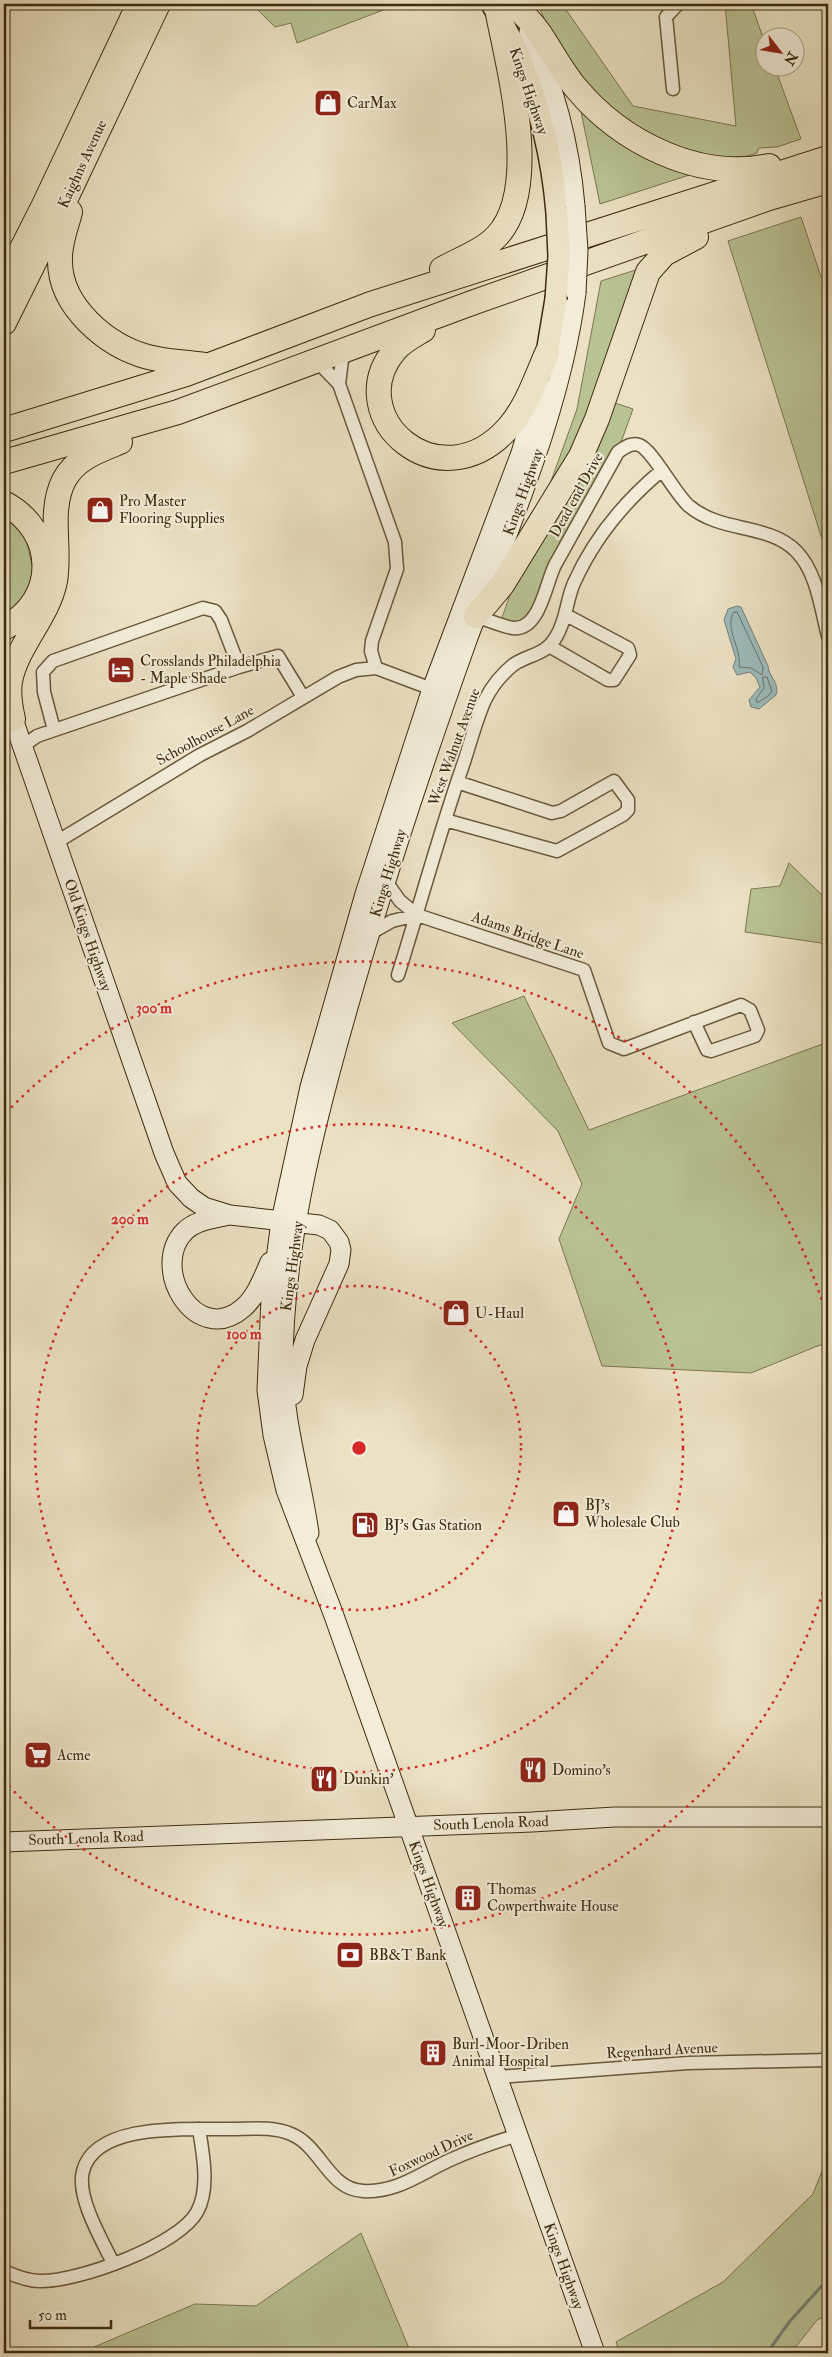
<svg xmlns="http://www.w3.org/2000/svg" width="832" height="2357" viewBox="0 0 832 2357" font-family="'IM FELL Double Pica',serif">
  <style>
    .green { fill: #b9c293; stroke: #7c7650 }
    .water { fill: #9cbbbd; stroke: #768177 }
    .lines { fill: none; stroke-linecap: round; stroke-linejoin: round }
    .shore { stroke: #6d7366; stroke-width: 1 }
    .stream { stroke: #768177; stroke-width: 3 }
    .street-casing { stroke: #69583b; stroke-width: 15 }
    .secondary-casing { stroke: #3e2b0e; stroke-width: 21 }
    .primary-casing { stroke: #3e2b0e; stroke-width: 24 }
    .highway-casing { stroke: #3e2b0e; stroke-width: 26 }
    .street { stroke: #f2ecd8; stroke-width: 12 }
    .secondary { stroke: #f2ecd8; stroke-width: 19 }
    .primary { stroke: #ebe1c3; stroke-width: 21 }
    .highway { stroke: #ebe1c3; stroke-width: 24 }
    .secondary-bridge-casing { stroke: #3e2b0e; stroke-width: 21; stroke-linecap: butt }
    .primary-bridge-casing { stroke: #3e2b0e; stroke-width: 24; stroke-linecap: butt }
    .secondary-bridge { stroke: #f2ecd8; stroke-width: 19 }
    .primary-bridge { stroke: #ebe1c3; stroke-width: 21 }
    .ring { fill: none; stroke: #d62828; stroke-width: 2.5; stroke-dasharray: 2.5 5 }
    .labels { text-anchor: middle; stroke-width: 4; stroke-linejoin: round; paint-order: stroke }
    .street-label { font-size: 15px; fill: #3e2b0e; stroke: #f2ecd8 }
    .poi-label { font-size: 15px; fill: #3e2b0e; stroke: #f2ecd8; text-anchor: start }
    .centre { fill: #d62828; stroke: #f2ecd8; stroke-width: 2.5 }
    .ring-label { font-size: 15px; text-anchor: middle; font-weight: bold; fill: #d62828; stroke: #f2ecd8; stroke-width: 4; stroke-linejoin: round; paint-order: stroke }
  </style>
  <rect width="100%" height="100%" fill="#ebe1c3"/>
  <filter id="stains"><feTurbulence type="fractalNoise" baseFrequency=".004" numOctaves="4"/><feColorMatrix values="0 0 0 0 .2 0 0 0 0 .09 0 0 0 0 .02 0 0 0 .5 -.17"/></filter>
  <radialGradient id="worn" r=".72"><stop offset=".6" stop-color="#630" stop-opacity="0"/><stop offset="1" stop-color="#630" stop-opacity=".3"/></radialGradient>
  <!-- green -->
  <path class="green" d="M252 4H399L297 43 291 23 275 27Z
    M538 4H562L633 106 736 126 725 4H751L764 40V68H775L801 139 777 147 759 148 757 153 600 204 579 102Z
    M801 217 821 277 828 275V558L728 241Z
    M645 267 603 399 633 409 616 456 537 617 513 627 500 623 577 409 601 281Z
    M4 518 24 529 36 583 4 618Z
    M789 863 828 901V944L745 932 751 889 780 886Z
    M524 996 589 1130 828 1042V1348L820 1345 751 1373 602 1366 559 1239 582 1184 558 1131 452 1023Z
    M828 2156V2315L817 2320 791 2353H620L616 2342 723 2282 813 2194Z
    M361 2233 411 2353H80L195 2304 256 2306Z
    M4 2347 39 2353H4Z"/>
  <!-- water -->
  <path class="water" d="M737 606 741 607 768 666C769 677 780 683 776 695L759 709 751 707 749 700 760 687 756 678 750 672 737 675 733 667 736 659 724 620 728 609Z"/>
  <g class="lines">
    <!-- shore -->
    <path class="shore" d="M737 612 763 667 762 675 751 668 739 667C742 648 725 631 733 613Z
      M763 677H767L772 691 768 696 757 703 756 699 764 688Z"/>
    <!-- stream -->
    <path class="stream" d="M767 2353 790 2321 828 2279"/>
    <defs>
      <path id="street" d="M673 89 666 17 678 4
        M317 361 339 384 395 542 397 569 372 641 371 651 376 668 432 689
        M339 384 343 352
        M476 616C488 620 501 626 513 628 540 631 546 582 555 565L618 452C624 448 631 442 639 445 652 449 675 494 689 506 721 533 768 523 796 551 817 572 821 609 828 636
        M549 646 608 680H614L630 655 628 648 566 615
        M54 730 44 692 43 672 53 661 203 608 215 611 221 620 239 667
        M22 747 37 736 239 667 278 656 303 697
        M445 820 557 851 623 815 628 810V800L614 781 561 811 552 813 457 782
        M55 843 200 755 247 731 338 677 356 670 376 668
        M385 880 400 901 417 915 584 970 609 1043 624 1049 741 1005 750 1010 758 1030 755 1036 711 1051 707 1050 694 1022
        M369 934 392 921 417 915
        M398 975C420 905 439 834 463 765 470 744 476 720 485 700 491 688 502 674 513 665 529 654 546 655 556 637 567 619 566 601 574 583 594 538 624 502 661 471
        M497 2077 688 2063 828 2060
        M113 2263C102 2240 76 2197 83 2171 96 2121 192 2130 231 2129 251 2129 272 2126 291 2134 321 2146 328 2189 363 2191 397 2193 421 2173 450 2160 472 2150 495 2142 518 2135
        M4 2271C15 2276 27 2281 40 2281 78 2282 179 2245 197 2212 210 2189 203 2154 199 2129"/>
      <path id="secondary" d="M529 32C555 87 570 146 575 206
        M541 386 521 453 432 689 365 894 310 1087 281 1221 271 1298 267 1390 273 1435 286 1490 333 1613 595 2353
        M13 719 164 1153 177 1183 191 1198 204 1207 230 1215 319 1225 330 1230 339 1242 341 1250 339 1264 305 1340 297 1366 293 1395
        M228 1215C213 1219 196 1220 185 1231 148 1268 197 1348 243 1308 256 1297 263 1278 270 1262
        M309 1533C301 1477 284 1424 283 1367 283 1252 312 1135 343 1025 379 896 421 769 466 643 508 528 560 415 576 293
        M4 1842 532 1822 615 1817H828"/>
      <path id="primary" d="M492 4C530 68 551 140 557 213
        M547 353 556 299"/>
      <path id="highway" d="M517 8C525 16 534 24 540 34 552 52 562 71 576 88 621 142 698 181 769 166
        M70 212C66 228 59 244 60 261 60 307 107 346 148 357 167 362 187 362 205 365
        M442 269C460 259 483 251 497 236 541 189 509 70 498 14
        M4 284 44 205 139 4
        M4 323 67 196 158 4
        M423 330C413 336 403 341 395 350 339 416 440 506 509 427 527 406 536 378 547 353
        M4 430 186 374 371 304 828 158
        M4 462 178 412 469 304 769 198 828 181
        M4 503C57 531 59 600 4 628
        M476 616 502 585 581 456 597 419 648 272 664 254 696 237
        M13 719C10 706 8 694 10 681 17 645 48 617 55 581 61 547 48 512 64 480 76 458 98 451 120 442"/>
    </defs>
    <!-- street casing -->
    <use href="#street" class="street-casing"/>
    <!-- secondary casing -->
    <use href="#secondary" class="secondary-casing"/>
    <!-- primary casing -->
    <use href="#primary" class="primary-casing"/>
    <!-- highway casing -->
    <use href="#highway" class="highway-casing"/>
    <!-- street -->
    <use href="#street" class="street"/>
    <!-- secondary -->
    <use href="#secondary" class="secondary"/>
    <!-- primary -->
    <use href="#primary" class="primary"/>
    <!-- highway -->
    <use href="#highway" class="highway"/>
    <defs>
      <path id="secondary-bridge" d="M575 206 578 250 576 293"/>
      <path id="primary-bridge" d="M556 299 559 256 557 213"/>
    </defs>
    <!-- secondary-bridge casing -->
    <use href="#secondary-bridge" class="secondary-bridge-casing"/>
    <!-- primary-bridge casing -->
    <use href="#primary-bridge" class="primary-bridge-casing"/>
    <!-- secondary-bridge -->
    <use href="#secondary-bridge" class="secondary-bridge"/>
    <!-- primary-bridge -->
    <use href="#primary-bridge" class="primary-bridge"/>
  </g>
  <!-- distance rings -->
  <g class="ring">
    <circle cx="359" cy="1448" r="162"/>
    <circle cx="359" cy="1448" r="324"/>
    <path d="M827 1578A486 486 0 0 1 6 1783M6 1113A486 486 0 0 1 827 1318"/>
  </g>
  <!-- icons -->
  <defs>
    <symbol id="shop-square" viewBox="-11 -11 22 22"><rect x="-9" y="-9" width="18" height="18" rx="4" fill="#8f2418" stroke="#f2ecd8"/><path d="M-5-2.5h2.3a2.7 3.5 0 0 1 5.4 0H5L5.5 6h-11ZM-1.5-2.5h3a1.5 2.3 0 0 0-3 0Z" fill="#fff"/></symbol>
    <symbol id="hotel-square" viewBox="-11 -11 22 22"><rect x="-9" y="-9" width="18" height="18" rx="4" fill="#8f2418" stroke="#f2ecd8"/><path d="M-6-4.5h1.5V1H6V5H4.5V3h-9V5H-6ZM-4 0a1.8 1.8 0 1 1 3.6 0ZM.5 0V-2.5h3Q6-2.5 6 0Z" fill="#fff"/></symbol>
    <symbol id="fuel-square" viewBox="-11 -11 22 22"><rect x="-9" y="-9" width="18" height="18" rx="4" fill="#8f2418" stroke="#f2ecd8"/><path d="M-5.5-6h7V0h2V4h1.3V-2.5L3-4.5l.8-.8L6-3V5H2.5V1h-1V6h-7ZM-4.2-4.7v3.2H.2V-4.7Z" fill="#fff"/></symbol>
    <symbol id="supermarket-square" viewBox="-11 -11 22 22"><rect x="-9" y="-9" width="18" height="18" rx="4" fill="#8f2418" stroke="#f2ecd8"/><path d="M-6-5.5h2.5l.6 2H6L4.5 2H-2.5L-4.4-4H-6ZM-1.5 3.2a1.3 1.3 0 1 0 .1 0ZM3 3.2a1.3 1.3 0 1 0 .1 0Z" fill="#fff"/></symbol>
    <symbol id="restaurant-square" viewBox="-11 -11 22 22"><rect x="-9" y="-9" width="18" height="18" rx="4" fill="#8f2418" stroke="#f2ecd8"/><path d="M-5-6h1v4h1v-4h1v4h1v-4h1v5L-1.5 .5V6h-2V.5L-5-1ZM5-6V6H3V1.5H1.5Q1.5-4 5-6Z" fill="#fff"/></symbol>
    <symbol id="building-square" viewBox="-11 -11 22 22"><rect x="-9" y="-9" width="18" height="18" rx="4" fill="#8f2418" stroke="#f2ecd8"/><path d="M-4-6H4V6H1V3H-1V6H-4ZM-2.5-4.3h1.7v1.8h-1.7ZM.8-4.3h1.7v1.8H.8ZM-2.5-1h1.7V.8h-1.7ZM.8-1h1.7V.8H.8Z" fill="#fff"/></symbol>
    <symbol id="bank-square" viewBox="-11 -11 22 22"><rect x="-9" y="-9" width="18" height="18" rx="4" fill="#8f2418" stroke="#f2ecd8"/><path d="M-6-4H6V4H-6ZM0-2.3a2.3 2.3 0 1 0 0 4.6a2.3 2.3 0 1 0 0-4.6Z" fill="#fff"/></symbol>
  </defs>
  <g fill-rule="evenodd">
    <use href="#shop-square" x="312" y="87" width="32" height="32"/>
    <use href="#shop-square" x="84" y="494" width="32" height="32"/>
    <use href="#hotel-square" x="105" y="654" width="32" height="32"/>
    <use href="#shop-square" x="440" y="1297" width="32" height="32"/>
    <use href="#shop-square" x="550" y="1498" width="32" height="32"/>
    <use href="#fuel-square" x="349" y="1509" width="32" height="32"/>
    <use href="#supermarket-square" x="22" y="1739" width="32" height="32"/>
    <use href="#restaurant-square" x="517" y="1754" width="32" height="32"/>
    <use href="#restaurant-square" x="308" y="1763" width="32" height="32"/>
    <use href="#building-square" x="452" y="1882" width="32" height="32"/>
    <use href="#bank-square" x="334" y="1939" width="32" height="32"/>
    <use href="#building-square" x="417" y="2037" width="32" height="32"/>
  </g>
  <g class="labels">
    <!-- street labels -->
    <g class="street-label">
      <text transform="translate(529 91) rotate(71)" y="5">Kings Highway</text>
      <text transform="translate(82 164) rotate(-65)" y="5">Kaighns Avenue</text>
      <text transform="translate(523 492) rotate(-70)" y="5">Kings Highway</text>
      <text transform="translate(576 495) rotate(-61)" y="5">Dead end Drive</text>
      <text transform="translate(205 735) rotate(-29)" y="5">Schoolhouse Lane</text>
      <text transform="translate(454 747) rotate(-70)" y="5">West Walnut Avenue</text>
      <text transform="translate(388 873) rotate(-73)" y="5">Kings Highway</text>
      <text transform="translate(88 935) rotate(71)" y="5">Old Kings Highway</text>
      <text transform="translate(528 935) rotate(19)" y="5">Adams Bridge Lane</text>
      <text transform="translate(292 1266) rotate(-82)" y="5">Kings Highway</text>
      <text transform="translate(491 1823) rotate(-2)" y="5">South Lenola Road</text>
      <text transform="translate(86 1838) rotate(-2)" y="5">South Lenola Road</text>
      <text transform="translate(429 1884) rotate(70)" y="5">Kings Highway</text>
      <text transform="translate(662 2050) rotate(-3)" y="5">Regenhard Avenue</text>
      <text transform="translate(431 2153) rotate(-25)" y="5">Foxwood Drive</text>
      <text transform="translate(564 2266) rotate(70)" y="5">Kings Highway</text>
    </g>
    <!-- poi labels -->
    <g class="poi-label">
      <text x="347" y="108">CarMax</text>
      <text x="119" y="506">Pro Master<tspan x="119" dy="17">Flooring Supplies</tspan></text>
      <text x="140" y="666">Crosslands Philadelphia<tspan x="140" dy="17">- Maple Shade</tspan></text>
      <text x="475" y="1318">U-Haul</text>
      <text x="585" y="1510">BJ's<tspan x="585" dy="17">Wholesale Club</tspan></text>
      <text x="384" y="1530">BJ's Gas Station</text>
      <text x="57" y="1760">Acme</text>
      <text x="552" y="1775">Domino's</text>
      <text x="343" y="1784">Dunkin'</text>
      <text x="487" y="1894">Thomas<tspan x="487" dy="17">Cowperthwaite House</tspan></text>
      <text x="369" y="1960">BB&amp;T Bank</text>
      <text x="452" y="2049">Burl-Moor-Driben<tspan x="452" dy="17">Animal Hospital</tspan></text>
    </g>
  </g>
  <circle cx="359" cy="1448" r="8" class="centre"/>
  <g class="ring-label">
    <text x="154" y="1013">300 m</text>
    <text x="130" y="1224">200 m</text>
    <text x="244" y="1339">100 m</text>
  </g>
  <!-- margin -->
  <rect width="832" height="2357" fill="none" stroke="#ebe1c3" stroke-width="20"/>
  <rect x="5" y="5" width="822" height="2347" fill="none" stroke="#3e2b0e" stroke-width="2.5"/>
  <rect x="10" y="10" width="812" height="2337" fill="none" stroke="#3e2b0e"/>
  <!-- north arrow -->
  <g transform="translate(780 52) rotate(121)"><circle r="24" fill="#f2ecd8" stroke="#aa9f87"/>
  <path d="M0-4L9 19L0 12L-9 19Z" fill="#8f2418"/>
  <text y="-8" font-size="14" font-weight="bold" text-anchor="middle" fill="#3e2b0e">N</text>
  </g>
  <!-- scale -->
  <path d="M30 2320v8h81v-8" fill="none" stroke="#3e2b0e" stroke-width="2.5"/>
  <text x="38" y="2320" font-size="15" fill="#3e2b0e" stroke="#f2ecd8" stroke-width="4" paint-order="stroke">50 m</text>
  <rect width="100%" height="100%" filter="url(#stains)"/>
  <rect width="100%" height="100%" fill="url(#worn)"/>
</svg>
